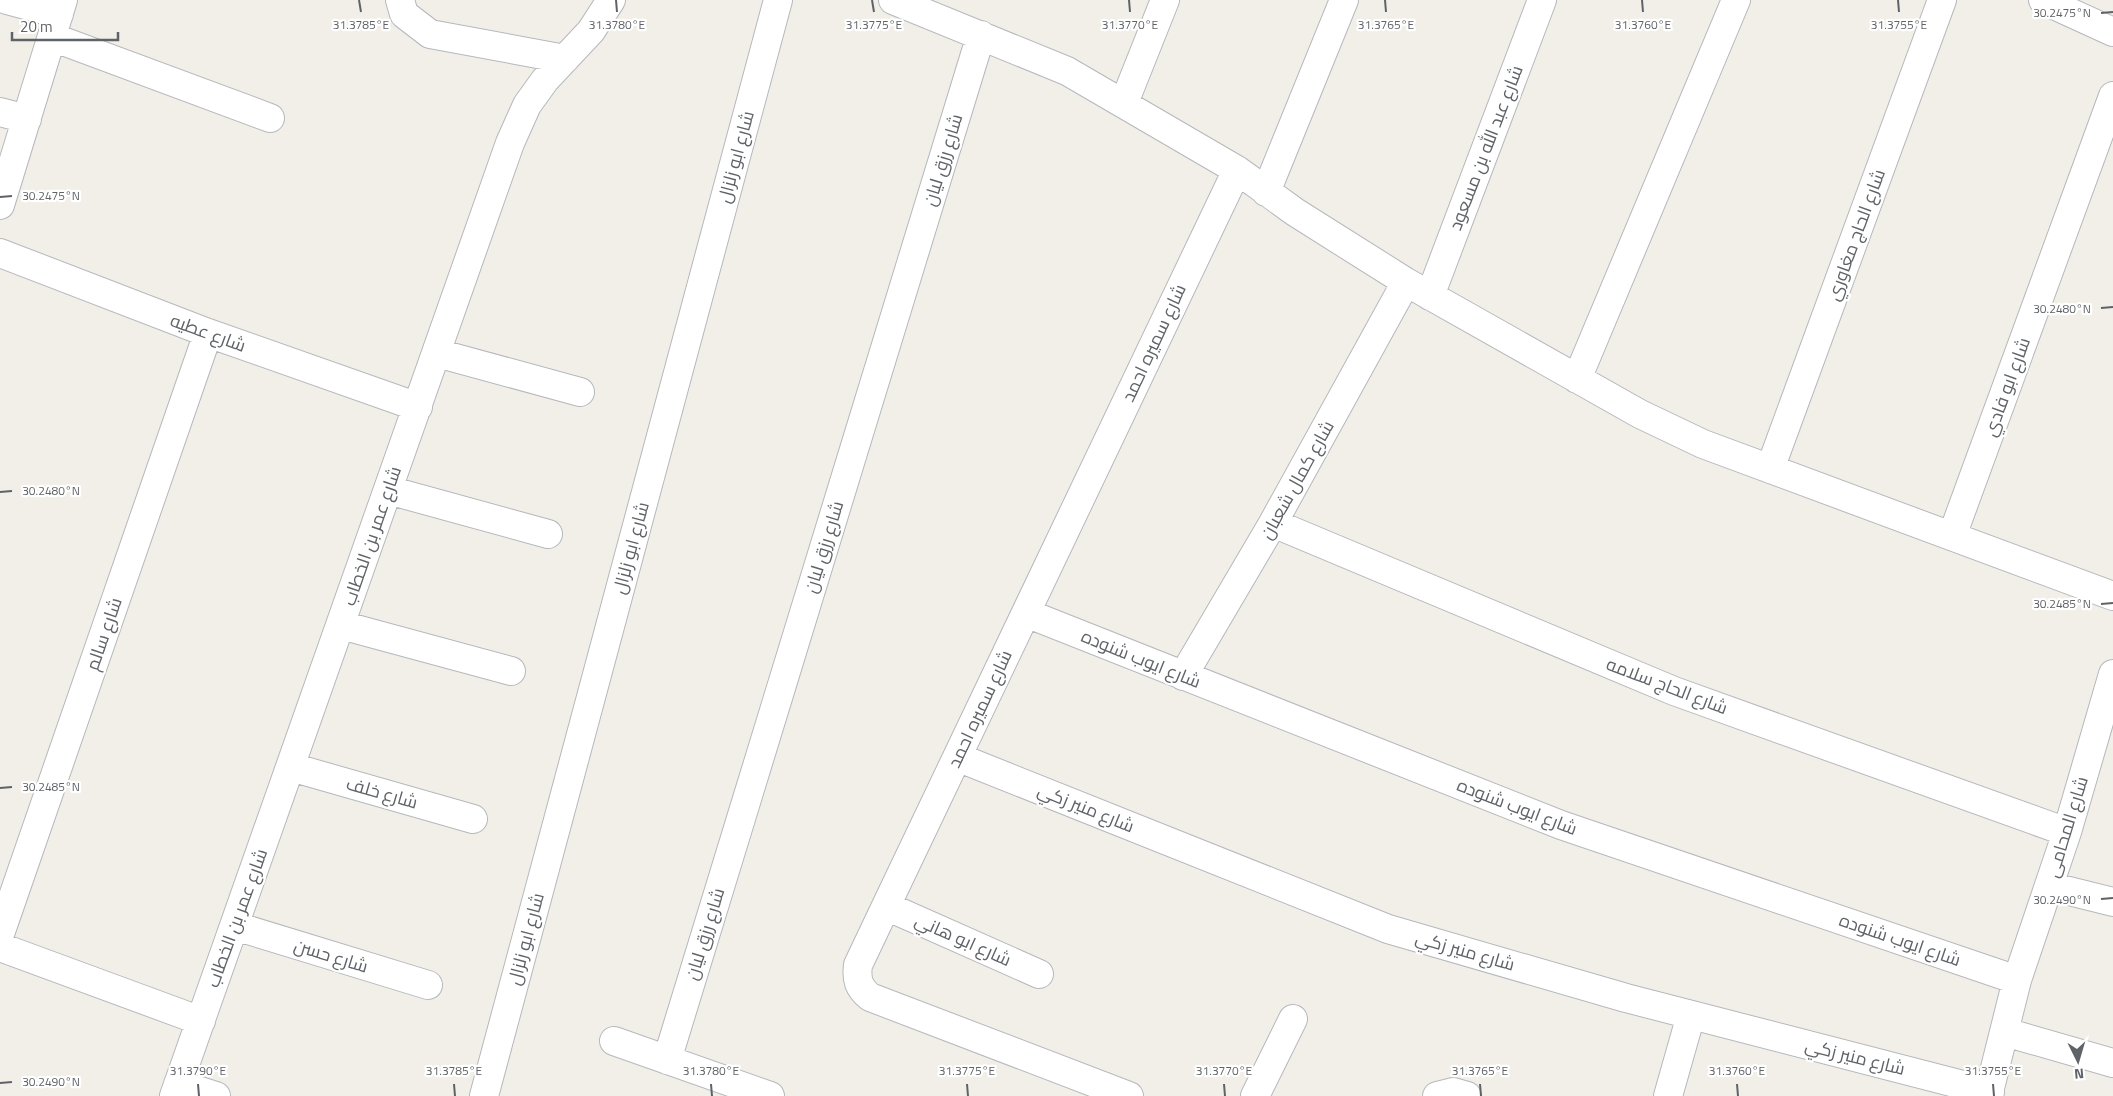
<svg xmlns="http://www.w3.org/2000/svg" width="2113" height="1096" viewBox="0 0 2113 1096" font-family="'Titillium Web',Cairo,sans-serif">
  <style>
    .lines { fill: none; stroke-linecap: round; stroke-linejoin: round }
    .street-casing { stroke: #b5b8bc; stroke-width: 30 }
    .street { stroke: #fff; stroke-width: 28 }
    .ticks { fill: none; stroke: #5f6368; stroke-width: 2 }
    .labels { text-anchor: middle; stroke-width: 4.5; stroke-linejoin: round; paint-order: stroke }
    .street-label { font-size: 18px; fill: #5f6368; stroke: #fff }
    .ticks-label { font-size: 12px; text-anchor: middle; fill: #5f6368; stroke: #fff; stroke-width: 4.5; stroke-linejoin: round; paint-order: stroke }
  </style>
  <rect width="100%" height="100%" fill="#f1efe8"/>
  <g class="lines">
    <defs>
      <path id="street" d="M7 0 59 14
        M400 0 404 14 430 34 565 59
        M893 0 1067 71 1237 170 1295 212 1406 282 1640 414 1703 444 2113 596
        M2043 0 2113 32
        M52 37 270 118
        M1124 103 1165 0
        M0 112 27 119
        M1266 192 1344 0
        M0 205 63 0
        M0 253 208 333 418 407
        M1430 296 1542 0
        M437 353 580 392
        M1577 379 1736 0
        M1770 469 1942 0
        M388 490 548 534
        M1273 523 1674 691 2067 832
        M1952 536 2113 96
        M1026 613 1561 825 2017 980
        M341 625 511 671
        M1183 676 1273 523 1406 282
        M957 757 1388 929 1626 998 1990 1092
        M291 767 473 819
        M2049 886 2113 902
        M886 906 1039 974
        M235 926 428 985
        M0 934 208 333
        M0 947 201 1021
        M2005 1032 2113 1063
        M614 1041 770 1096
        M667 1060 981 35
        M178 1084 216 1096
        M174 1096 510 143 527 105 545 80 591 31 611 0
        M484 1096 778 0
        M1129 1096 870 997C859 988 856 980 858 965L886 906 1237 170
        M1255 1096 1293 1019
        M1437 1096 1453 1092 1467 1096
        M1668 1096 1691 1015
        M1988 1096 2017 980 2067 832 2113 674"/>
    </defs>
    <!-- street casing -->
    <use href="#street" class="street-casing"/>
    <!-- street -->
    <use href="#street" class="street"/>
  </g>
  <!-- ticks -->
  <path class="ticks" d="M359 0 361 12M616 0 617 12M872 0 874 12M1129 0 1130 12M1385 0 1386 12M1642 0 1643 12M1898 0 1899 12M2101 13 2113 12M0 197 12 196M2101 308 2113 307M0 492 12 491M2101 604 2113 603M0 788 12 787M2101 899 2113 898M0 1083 12 1082M198 1084 199 1096M454 1084 455 1096M711 1084 712 1096M967 1084 968 1096M1224 1084 1225 1096M1480 1084 1481 1096M1737 1084 1738 1096M1993 1084 1994 1096"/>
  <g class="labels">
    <!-- street labels -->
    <g class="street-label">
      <text transform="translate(1486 148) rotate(-69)" y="6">شارع عبد الله بن مسعود</text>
      <text transform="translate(736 157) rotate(-75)" y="6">شارع ابو زلزال</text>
      <text transform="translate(943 160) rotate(-73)" y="6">شارع رزق ليان</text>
      <text transform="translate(1856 235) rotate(-70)" y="6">شارع الحاج مغاوري</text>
      <text transform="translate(208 333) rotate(20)" y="6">شارع عطيه</text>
      <text transform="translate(1154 343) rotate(-65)" y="6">شارع سميره احمد</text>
      <text transform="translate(2007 387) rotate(-70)" y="6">شارع ابو فادي</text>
      <text transform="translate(1297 480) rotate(-61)" y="6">شارع كمال شعبان</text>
      <text transform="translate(372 536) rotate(-71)" y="6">شارع عمر بن الخطاب</text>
      <text transform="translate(824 547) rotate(-73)" y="6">شارع رزق ليان</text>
      <text transform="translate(631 548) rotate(-75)" y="6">شارع ابو زلزال</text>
      <text transform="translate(104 634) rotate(-71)" y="6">شارع سالم</text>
      <text transform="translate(1141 659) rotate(22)" y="6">شارع ايوب شنوده</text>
      <text transform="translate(1667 686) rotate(21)" y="6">شارع الحاج سلامه</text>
      <text transform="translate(980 709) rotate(-65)" y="6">شارع سميره احمد</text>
      <text transform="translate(382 793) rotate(16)" y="6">شارع خلف</text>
      <text transform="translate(1517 807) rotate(21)" y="6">شارع ايوب شنوده</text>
      <text transform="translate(1086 808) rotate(22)" y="6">شارع منير زكي</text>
      <text transform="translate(2067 827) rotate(-73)" y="6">شارع المحامى</text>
      <text transform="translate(237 918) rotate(-70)" y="6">شارع عمر بن الخطاب</text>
      <text transform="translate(705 934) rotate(-73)" y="6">شارع رزق ليان</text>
      <text transform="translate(526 939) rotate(-75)" y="6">شارع ابو زلزال</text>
      <text transform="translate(963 940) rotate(24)" y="6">شارع ابو هاني</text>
      <text transform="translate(1900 940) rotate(19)" y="6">شارع ايوب شنوده</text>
      <text transform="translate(1465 951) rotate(16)" y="6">شارع منير زكي</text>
      <text transform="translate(331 956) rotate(17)" y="6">شارع حسن</text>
      <text transform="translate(1855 1057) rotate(14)" y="6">شارع منير زكي</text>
    </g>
  </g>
  <g class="ticks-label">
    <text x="2062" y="17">30.2475°N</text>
    <text x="361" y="29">31.3785°E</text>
    <text x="617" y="29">31.3780°E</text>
    <text x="874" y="29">31.3775°E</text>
    <text x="1130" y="29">31.3770°E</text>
    <text x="1386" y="29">31.3765°E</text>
    <text x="1643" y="29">31.3760°E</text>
    <text x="1899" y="29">31.3755°E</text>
    <text x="51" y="200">30.2475°N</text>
    <text x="2062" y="313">30.2480°N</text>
    <text x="51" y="495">30.2480°N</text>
    <text x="2062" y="608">30.2485°N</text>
    <text x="51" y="791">30.2485°N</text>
    <text x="2062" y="904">30.2490°N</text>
    <text x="198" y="1075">31.3790°E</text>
    <text x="454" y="1075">31.3785°E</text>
    <text x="711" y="1075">31.3780°E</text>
    <text x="967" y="1075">31.3775°E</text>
    <text x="1224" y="1075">31.3770°E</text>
    <text x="1480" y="1075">31.3765°E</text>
    <text x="1737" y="1075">31.3760°E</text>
    <text x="1993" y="1075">31.3755°E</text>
    <text x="51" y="1086">30.2490°N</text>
  </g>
  <!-- north arrow -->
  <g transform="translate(2078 1061) rotate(175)" stroke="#ffffff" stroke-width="4" paint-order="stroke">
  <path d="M0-4L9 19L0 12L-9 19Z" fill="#5f6368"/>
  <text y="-8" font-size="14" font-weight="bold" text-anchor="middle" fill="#5f6368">N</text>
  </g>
  <!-- scale -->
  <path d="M12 32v8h106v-8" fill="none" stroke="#5f6368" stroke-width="2.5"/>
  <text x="20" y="32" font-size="15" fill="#5f6368" stroke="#ffffff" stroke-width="4" paint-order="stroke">20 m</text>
</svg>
